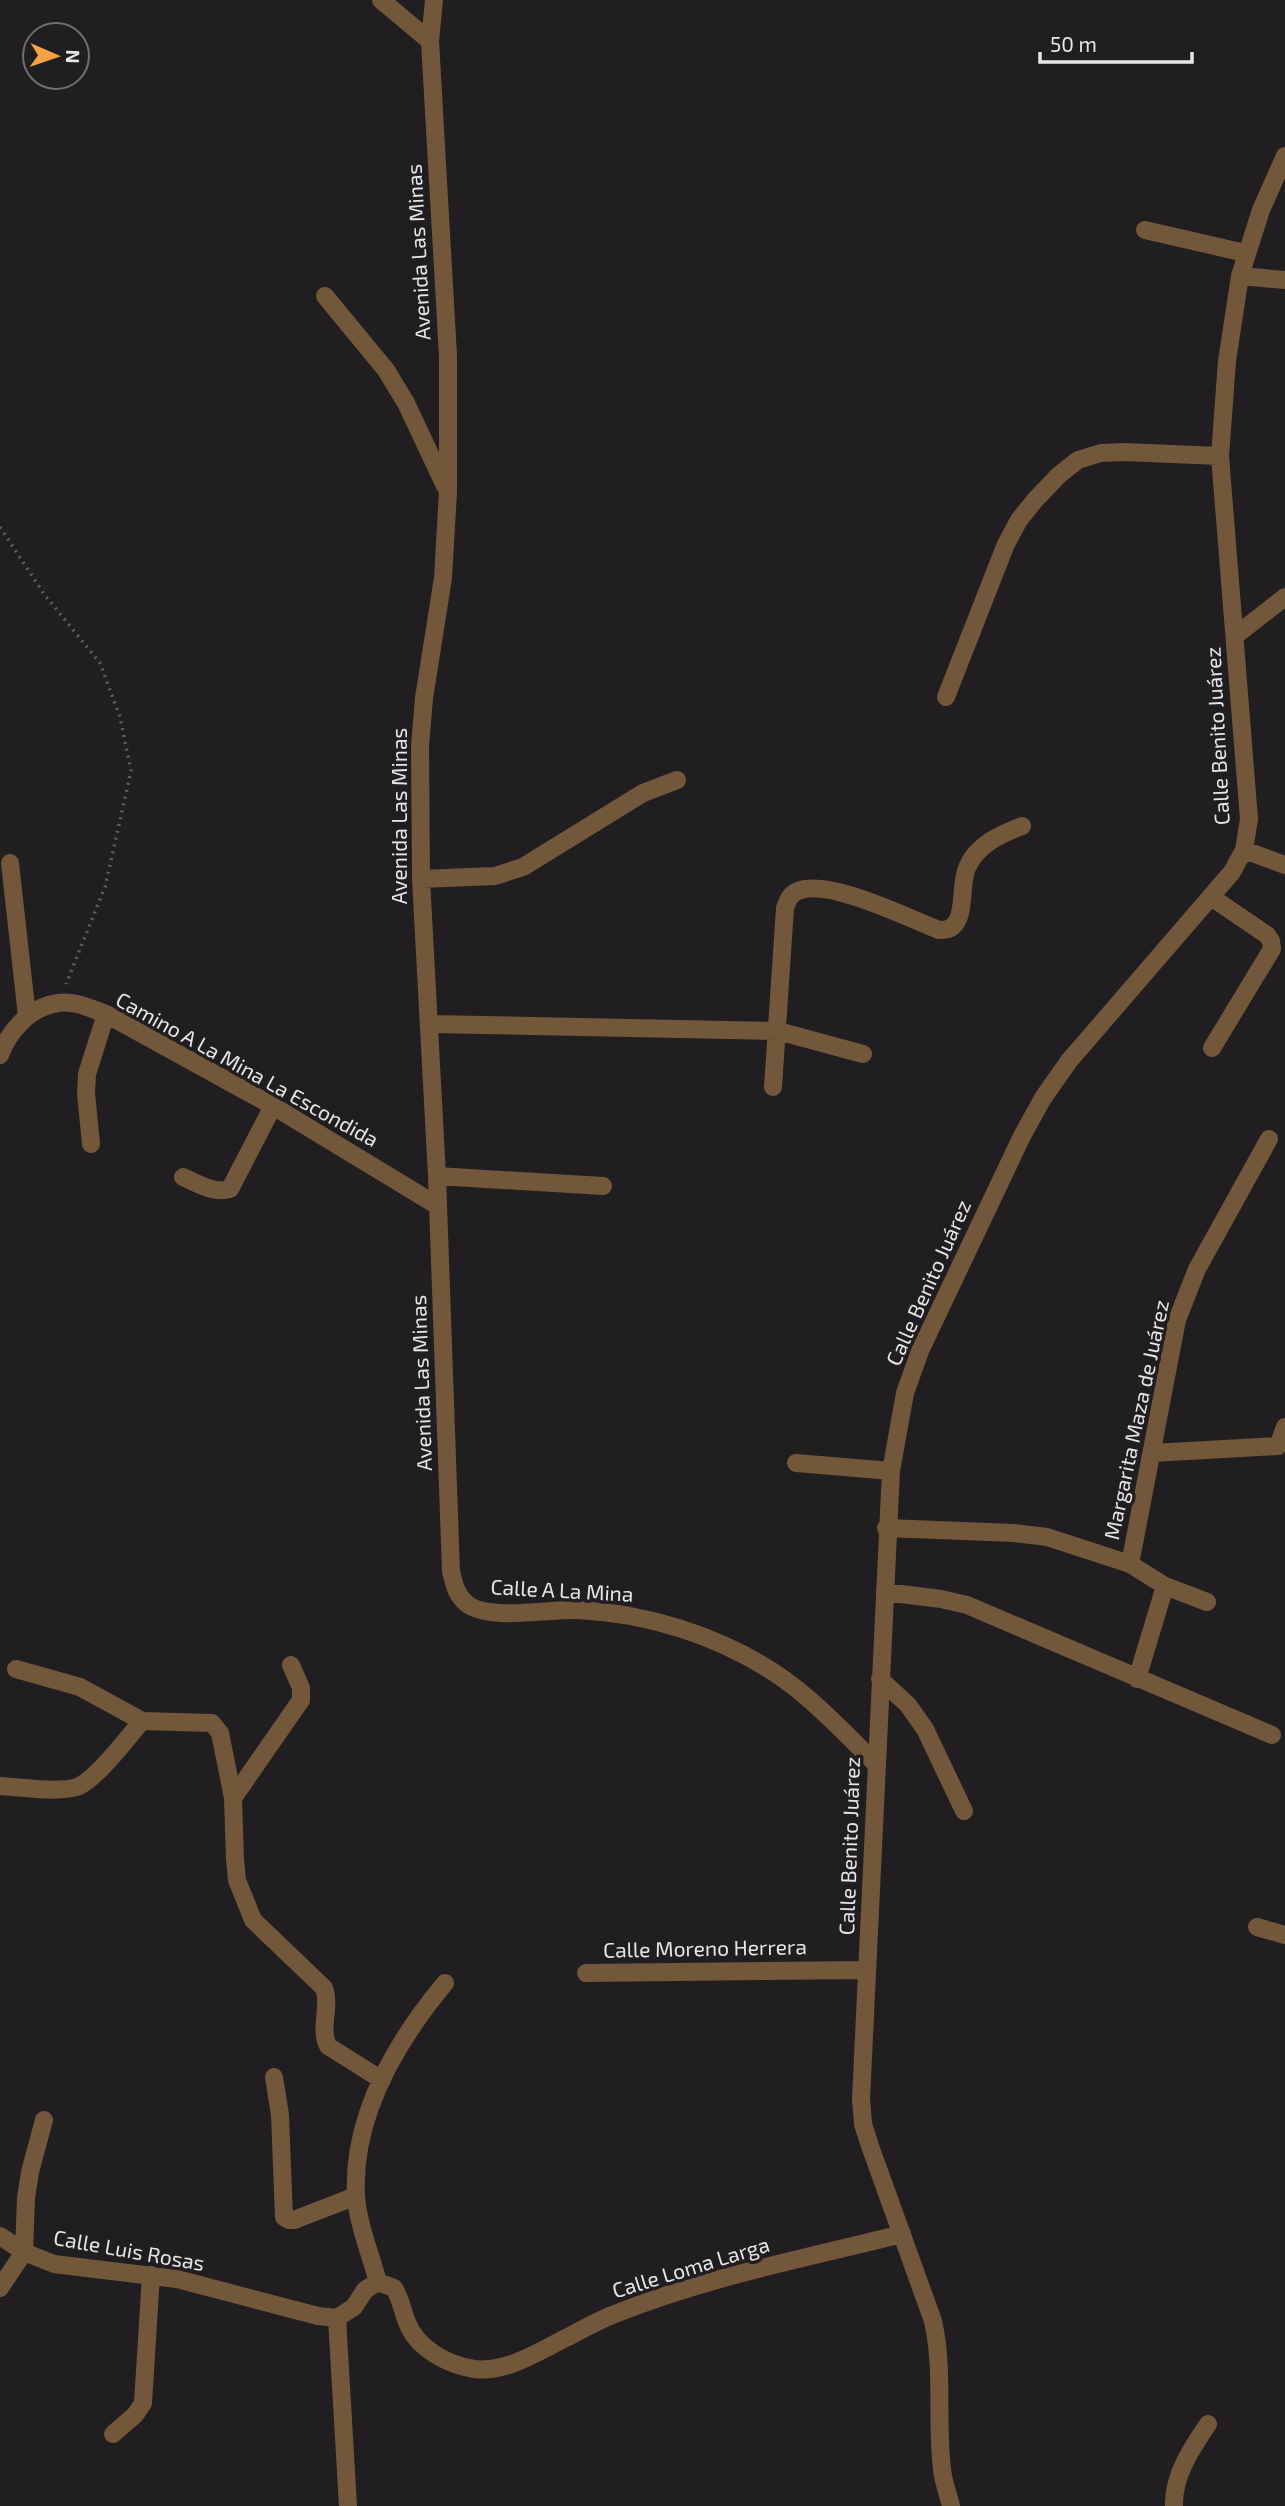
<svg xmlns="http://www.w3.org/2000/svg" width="1285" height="2506" viewBox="0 0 1285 2506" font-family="'Exo 2',sans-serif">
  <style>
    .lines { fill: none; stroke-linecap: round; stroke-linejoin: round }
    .path { stroke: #5f5d5f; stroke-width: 3.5; stroke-dasharray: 2 5; stroke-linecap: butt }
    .minor { stroke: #73573b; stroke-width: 18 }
    .labels { text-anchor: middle; stroke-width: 7; stroke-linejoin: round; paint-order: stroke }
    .street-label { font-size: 21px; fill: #e7e6e7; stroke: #201e20 }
  </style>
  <rect width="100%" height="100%" fill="#201e20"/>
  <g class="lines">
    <!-- path -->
    <path class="path" d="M0 527 44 594 100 663 120 717 131 771 105 887 66 984"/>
    <!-- minor -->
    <path class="minor" d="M381 0 430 41
      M434 0 430 41 448 356V492L443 578 424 698 420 746 421 879 437 1176 451 1571C454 1584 456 1595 467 1604 489 1621 549 1609 577 1610 594 1611 613 1613 630 1616 695 1628 761 1656 811 1701 834 1721 855 1743 876 1764
      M1145 230 1245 253
      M1240 276 1285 280
      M325 296 386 370 406 403 445 486
      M1235 636 1285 597
      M946 697 1006 544 1019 520 1035 500 1059 475 1078 460 1101 453 1124 452 1220 456
      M1244 850 1285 865
      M10 863 27 1016
      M421 879 495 876 523 867 643 793 677 780
      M1211 897 1267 935 1271 941 1272 949 1212 1048
      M430 1024 778 1031 863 1054
      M0 1055C9 1031 30 1007 58 1003 73 1000 92 1009 106 1014L273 1106 438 1206
      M773 1087 785 908C788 900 790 894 798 891 828 878 908 918 939 930 970 932 958 887 967 868 976 845 1001 834 1022 826
      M91 1144 86 1093 87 1074 106 1014
      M437 1176 603 1186
      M183 1177C197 1183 214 1194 230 1189L273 1106
      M1278 1446 1285 1427
      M1153 1453 1278 1446
      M796 1463 891 1471
      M886 1528 1014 1533 1047 1537 1130 1564 1165 1586 1207 1602
      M1130 1564 1177 1320 1197 1269 1269 1139
      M885 1592 941 1599 967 1605 1272 1735
      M291 1665 301 1688V1700L233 1798 235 1859 237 1880 253 1920 324 1988C331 2006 319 2028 328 2046L382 2080
      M16 1669 80 1687 142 1721 212 1723 220 1733 233 1798
      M880 1679 908 1705 925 1729 964 1811
      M1137 1679 1165 1586
      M0 1786C21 1787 57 1793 77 1787 96 1780 128 1737 142 1721
      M1257 1927 1285 1935
      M586 1973 867 1970
      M445 1983C396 2042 352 2115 356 2195 357 2221 371 2256 378 2282L394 2288C401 2299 402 2310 407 2322 416 2348 448 2365 474 2369 507 2373 539 2351 568 2337 583 2329 599 2320 615 2314 707 2277 806 2258 902 2234
      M274 2077 280 2115 284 2217 289 2220H294L356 2196
      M0 2236 24 2252 54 2264 177 2279 318 2316 337 2318
      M0 2288 24 2252 26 2198 30 2172 44 2120
      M113 2434 135 2415 143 2403 151 2275
      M348 2506 337 2318 354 2307 365 2290 378 2282
      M951 2506C948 2494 943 2481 942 2469 936 2419 944 2370 933 2321L870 2146 863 2124 861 2099 891 1471 905 1393 920 1351 1022 1136 1043 1098 1069 1061 1232 872 1244 850 1249 819 1220 456 1227 361 1240 276 1261 210 1285 156
      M1174 2506C1173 2475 1192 2448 1208 2424"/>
  </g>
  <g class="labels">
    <!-- street labels -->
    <g class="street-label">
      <text transform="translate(419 252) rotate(-93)" y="7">Avenida Las Minas</text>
      <text transform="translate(1218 736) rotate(-93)" y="7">Calle Benito Juárez</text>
      <text transform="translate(400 816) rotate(-90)" y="7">Avenida Las Minas</text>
      <text transform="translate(247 1070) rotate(29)" y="7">Camino A La Mina La Escondida</text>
      <text transform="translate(929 1283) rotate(-66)" y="7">Calle Benito Juárez</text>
      <text transform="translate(422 1383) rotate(-92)" y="7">Avenida Las Minas</text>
      <text transform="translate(1137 1420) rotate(-78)" y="7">Margarita Maza de Juárez</text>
      <text transform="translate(562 1591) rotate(3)" y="7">Calle A La Mina</text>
      <text transform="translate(850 1846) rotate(-88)" y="7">Calle Benito Juárez</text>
      <text transform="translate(705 1949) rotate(-1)" y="7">Calle Moreno Herrera</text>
      <text transform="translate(129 2251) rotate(10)" y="7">Calle Luis Rosas</text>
      <text transform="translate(691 2268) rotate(-17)" y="7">Calle Loma Larga</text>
    </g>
  </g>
  <!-- north arrow -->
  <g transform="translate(56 56) rotate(92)"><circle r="33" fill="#201e20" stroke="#706e70" stroke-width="2"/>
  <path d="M0-5L12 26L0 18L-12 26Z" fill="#f5a246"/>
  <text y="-10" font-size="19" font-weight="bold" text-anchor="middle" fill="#e7e6e7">N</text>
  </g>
  <!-- scale -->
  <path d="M1040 52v10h152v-10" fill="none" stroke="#e7e6e7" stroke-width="3.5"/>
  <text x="1050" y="52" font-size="21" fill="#e7e6e7" stroke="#201e20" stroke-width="5" paint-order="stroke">50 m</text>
</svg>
